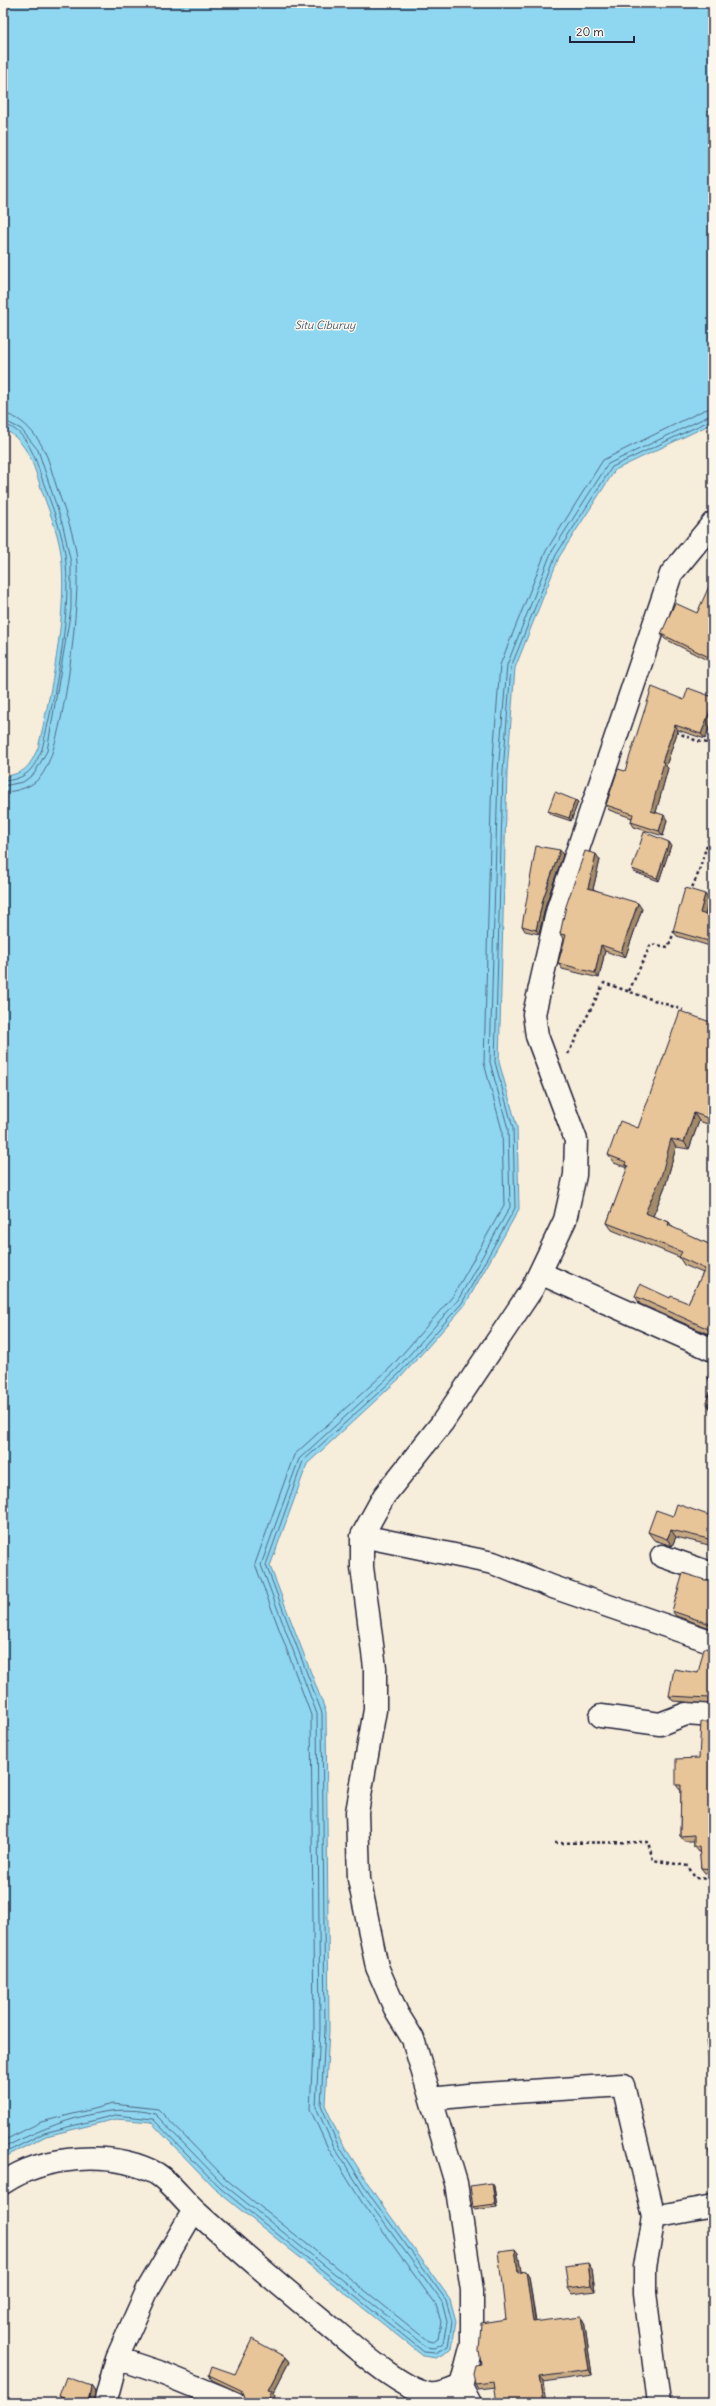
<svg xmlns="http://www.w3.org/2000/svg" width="716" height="2406" viewBox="0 0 716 2406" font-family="Delius,sans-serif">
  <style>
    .water { fill: #8fd6f0; stroke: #638ea8 }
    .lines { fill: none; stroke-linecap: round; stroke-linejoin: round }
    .shore { stroke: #4e6a83; stroke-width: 1 }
    .street-casing { stroke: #22223b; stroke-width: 25 }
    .path { stroke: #22223b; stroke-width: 2.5; stroke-dasharray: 3 3; stroke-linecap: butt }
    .street { stroke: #fbf7ec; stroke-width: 22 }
    .wall { fill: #c7a984; stroke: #22223b }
    .shaded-wall { fill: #a28a6b; stroke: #22223b }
    .building { fill: #e7c599; stroke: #22223b }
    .labels { text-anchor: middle; stroke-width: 3; stroke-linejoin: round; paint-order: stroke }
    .water-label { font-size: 11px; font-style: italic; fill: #435871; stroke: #fbf7ec }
  </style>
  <rect width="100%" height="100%" fill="#f7eddb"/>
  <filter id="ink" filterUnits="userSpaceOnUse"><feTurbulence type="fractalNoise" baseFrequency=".025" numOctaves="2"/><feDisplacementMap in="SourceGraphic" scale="8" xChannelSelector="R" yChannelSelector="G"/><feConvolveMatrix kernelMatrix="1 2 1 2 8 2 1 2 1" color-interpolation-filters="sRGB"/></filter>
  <g filter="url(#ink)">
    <!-- water -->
    <path class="water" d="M11 3H713V423L615 470 559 557 515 668 507 772 499 1062 517 1127 519 1209 465 1305 401 1377 307 1464 270 1566 326 1712 329 2030 325 2105 341 2141 376 2196 450 2299 456 2321 452 2349 436 2358 423 2356 217 2191 151 2122 116 2119 46 2136 3 2158V777C26 772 28 769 38 748 51 693 66 621 62 564 61 539 50 514 42 491 33 464 29 444 3 428V7Z"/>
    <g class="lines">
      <!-- shore -->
      <path class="shore" d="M3 414C20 415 36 434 43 448 49 459 52 473 56 485 64 510 76 537 77 563 79 606 65 745 41 776 33 787 16 792 3 792
        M3 420 21 429 38 450 63 526 71 563V609L47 751 34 774 23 782 3 786
        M3 425C24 427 35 456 40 473 50 502 64 533 66 563 71 618 55 696 42 749 33 770 27 779 3 781
        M3 2141 41 2122 113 2104 158 2109 227 2180 428 2341 433 2342 438 2339 441 2322 436 2305 363 2204 328 2148 310 2109 314 2030 311 1715 255 1564 294 1455 391 1367 453 1296 504 1205 502 1130 484 1063 492 771 500 665 546 551 603 460 704 410 713 408
        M3 2148C44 2127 108 2100 155 2114L223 2184 426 2347 434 2348 443 2343 447 2322 442 2302 368 2201 333 2145 316 2107 320 2030 317 1714 261 1565 299 1459 395 1371 458 1300 510 1207 508 1129 490 1062 498 772 507 665 551 553 608 464 713 414
        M3 2154 44 2133 115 2115 153 2119 220 2188 424 2352 435 2353 448 2346 452 2322 446 2300 372 2198 337 2143 321 2105 325 2030 322 1713 266 1565 303 1461 399 1374 462 1303 515 1208 513 1128 495 1062 503 772 511 667 556 555 612 467 713 419"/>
      <defs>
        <path id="street" d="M540 1273 713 1350
          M362 1536 493 1563 553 1587 713 1642
          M662 1556 713 1574
          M601 1716 660 1724 686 1714 713 1716
          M431 2099 469 2095 623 2085 654 2217 645 2267V2293L659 2403
          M3 2183C44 2155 113 2150 157 2174 170 2182 182 2199 194 2210 237 2249 282 2287 327 2324 351 2344 399 2388 429 2394 440 2396 451 2390 461 2386
          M654 2217 713 2206
          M117 2358 159 2372 235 2403
          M105 2403 117 2358 148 2289 194 2210
          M470 2403 461 2386 472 2344V2290L456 2183 413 2039 397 2013 377 1967 359 1879 357 1812 375 1710V1668L362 1567V1536L384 1496 442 1423 532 1289 565 1220 575 1175 576 1140 537 1036 534 1014 558 908 671 574 713 523"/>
      </defs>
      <!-- street casing -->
      <use href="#street" class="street-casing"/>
      <!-- path -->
      <path class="path" d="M676 732 697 741 713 744
        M688 890H691L698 874 713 825
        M629 991 651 944 668 947 675 930
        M568 1054 604 983 683 1010
        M555 1843 648 1842 653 1860 688 1866 695 1878 713 1879"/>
      <!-- street -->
      <use href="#street" class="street"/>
    </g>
    <!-- wall -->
    <path class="wall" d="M713 583V663L665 639 661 634 697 613Z
      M684 700 705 739 678 730 666 766 668 768 656 812 667 820 663 836 634 827 631 822 632 818 609 810 606 805 625 771Z
      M575 800 578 802 571 821 550 814 548 811Z
      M669 842 671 845 659 881 634 872 632 869Z
      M560 850 563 855 546 904 539 934 525 931 522 926Z
      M600 860 593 889 642 909 625 958 605 951 599 978 562 969 558 963 564 940 560 934Z
      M705 894 709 900 705 915 713 917V947L677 936 673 931Z
      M713 1023V1126L699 1121 689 1149 676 1147 666 1184 653 1216 669 1222 673 1228 713 1246V1336L640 1304 635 1296 670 1298 688 1303 703 1273 684 1265 679 1257 612 1230 607 1223 628 1168 614 1163 608 1155 638 1128Z
      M713 1366V1385L708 1378Z
      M713 1385V1410H711L706 1402Z
      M713 1496V1546L676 1537 672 1546 654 1540 648 1532 673 1516 708 1515Z
      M713 1579V1629L676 1616 672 1611 705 1580Z
      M713 1648V1704L673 1701 669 1696 698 1673 711 1649Z
      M713 1722V1874L705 1873 701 1868 700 1852H698L694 1847V1841H684L680 1836 681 1790H680L676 1785 699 1758Z
      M713 2039V2066L709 2061Z
      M494 2186 497 2207 475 2210 473 2207Z
      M518 2253 521 2272 526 2271 529 2276 536 2322 584 2320 592 2375 543 2382 478 2389 475 2384 506 2319Z
      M592 2269 595 2291 572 2294 568 2288Z
      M285 2357 289 2362 273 2393 275 2396 244 2397 243 2394 212 2380 209 2375 235 2374Z
      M91 2386 95 2392 93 2403H68L63 2401 59 2396Z"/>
    <!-- shaded-wall -->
    <path class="shaded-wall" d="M713 703V718L705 739 701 734Z
      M675 725 678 730 666 766 668 768 655 816 651 811 662 762Z
      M575 800 578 802 571 821 569 818Z
      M664 815 667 820 663 836 659 831Z
      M669 842 671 845 659 881 657 878Z
      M560 850 563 855 546 904 539 934 536 930 543 899Z
      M596 854 600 860 592 893 588 888Z
      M705 894 709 900 704 919 700 913Z
      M638 903 642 909 625 958 621 952Z
      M601 945 605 951 599 978 595 973Z
      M694 1113 699 1121 689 1149 684 1142Z
      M671 1139 676 1147 666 1184 651 1221 645 1213Z
      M669 1222 674 1230 668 1225Z
      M671 1530 676 1537 672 1546 667 1539Z
      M492 2183 494 2186 497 2207 495 2204Z
      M515 2249 518 2253 522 2277 518 2273Z
      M588 2263 592 2269 595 2291 591 2285Z
      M526 2271 529 2276 536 2327 533 2322Z
      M581 2316 584 2320 592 2375 589 2370Z
      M285 2357 289 2362 273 2393 275 2396 273 2403H267L268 2390Z
      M539 2377 543 2382 546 2403H543Z
      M91 2386 95 2392 93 2403H88Z"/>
    <!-- building -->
    <path class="building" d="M711 582 713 583V659L661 634 675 603 697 613Z
      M652 687 684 700 688 688 713 697V703L701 734 675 725 662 762H664L651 811 664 815 659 831 631 822 633 814 606 805 618 769 625 771Z
      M555 792 575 800 569 818 548 811Z
      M644 832 669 842 657 878 632 869Z
      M536 846 560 850 543 899 536 930 522 926Z
      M585 851 596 854 588 888 638 903 621 952 601 945 595 973 558 963 566 935 560 934 566 906Z
      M685 888 705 894 700 913 713 917V939L712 942 673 931Z
      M680 1011 713 1023V1120L694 1113 684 1142 671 1139 661 1177 645 1213 669 1222 668 1225 713 1246V1331L635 1296 640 1284 670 1298 671 1296 688 1303 705 1269 679 1257 682 1252 607 1223 628 1166 625 1165 626 1162 608 1155 620 1121 638 1128Z
      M713 1366V1380L708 1378Z
      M713 1385V1405L706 1402Z
      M713 1496V1540L671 1530 667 1539 648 1532 656 1510 673 1516 677 1504 708 1515Z
      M683 1573 705 1580 713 1579V1625L672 1611Z
      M704 1648 711 1649 713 1648V1700L710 1698 669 1696 674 1669 698 1673Z
      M701 1722H713V1869L701 1868 699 1847H694V1835L680 1836 681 1785H676V1759L699 1758Z
      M713 2039V2061H709L706 2040Z
      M709 2150H713V2178H712Z
      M492 2183 495 2204 473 2207 470 2186Z
      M515 2249 518 2273 526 2271 533 2322 581 2316 589 2370 539 2377 543 2403H497L494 2382 475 2384 473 2373 475 2365 481 2364 479 2351 481 2323 506 2319 498 2251Z
      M588 2263 591 2285 568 2288 565 2266Z
      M252 2339 285 2357 268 2390 272 2391 267 2403H243L244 2397 241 2390 209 2375 212 2366 235 2374Z
      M66 2377 91 2386 88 2403H79L59 2396Z
      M205 2401 212 2403H204Z"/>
  </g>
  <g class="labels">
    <!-- water labels -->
    <g class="water-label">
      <text x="325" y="329">Situ Ciburuy</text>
    </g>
  </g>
  <!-- margin -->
  <rect width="716" height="2406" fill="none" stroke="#fbf7ec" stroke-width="16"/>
  <rect x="8" y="8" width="700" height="2390" fill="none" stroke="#22223b" stroke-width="1.5" filter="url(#ink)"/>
  <!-- scale -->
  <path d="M570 36v6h64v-6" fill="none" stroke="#22223b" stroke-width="2"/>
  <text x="576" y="36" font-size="12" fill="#22223b" stroke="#fbf7ec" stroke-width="3" paint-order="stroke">20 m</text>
</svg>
